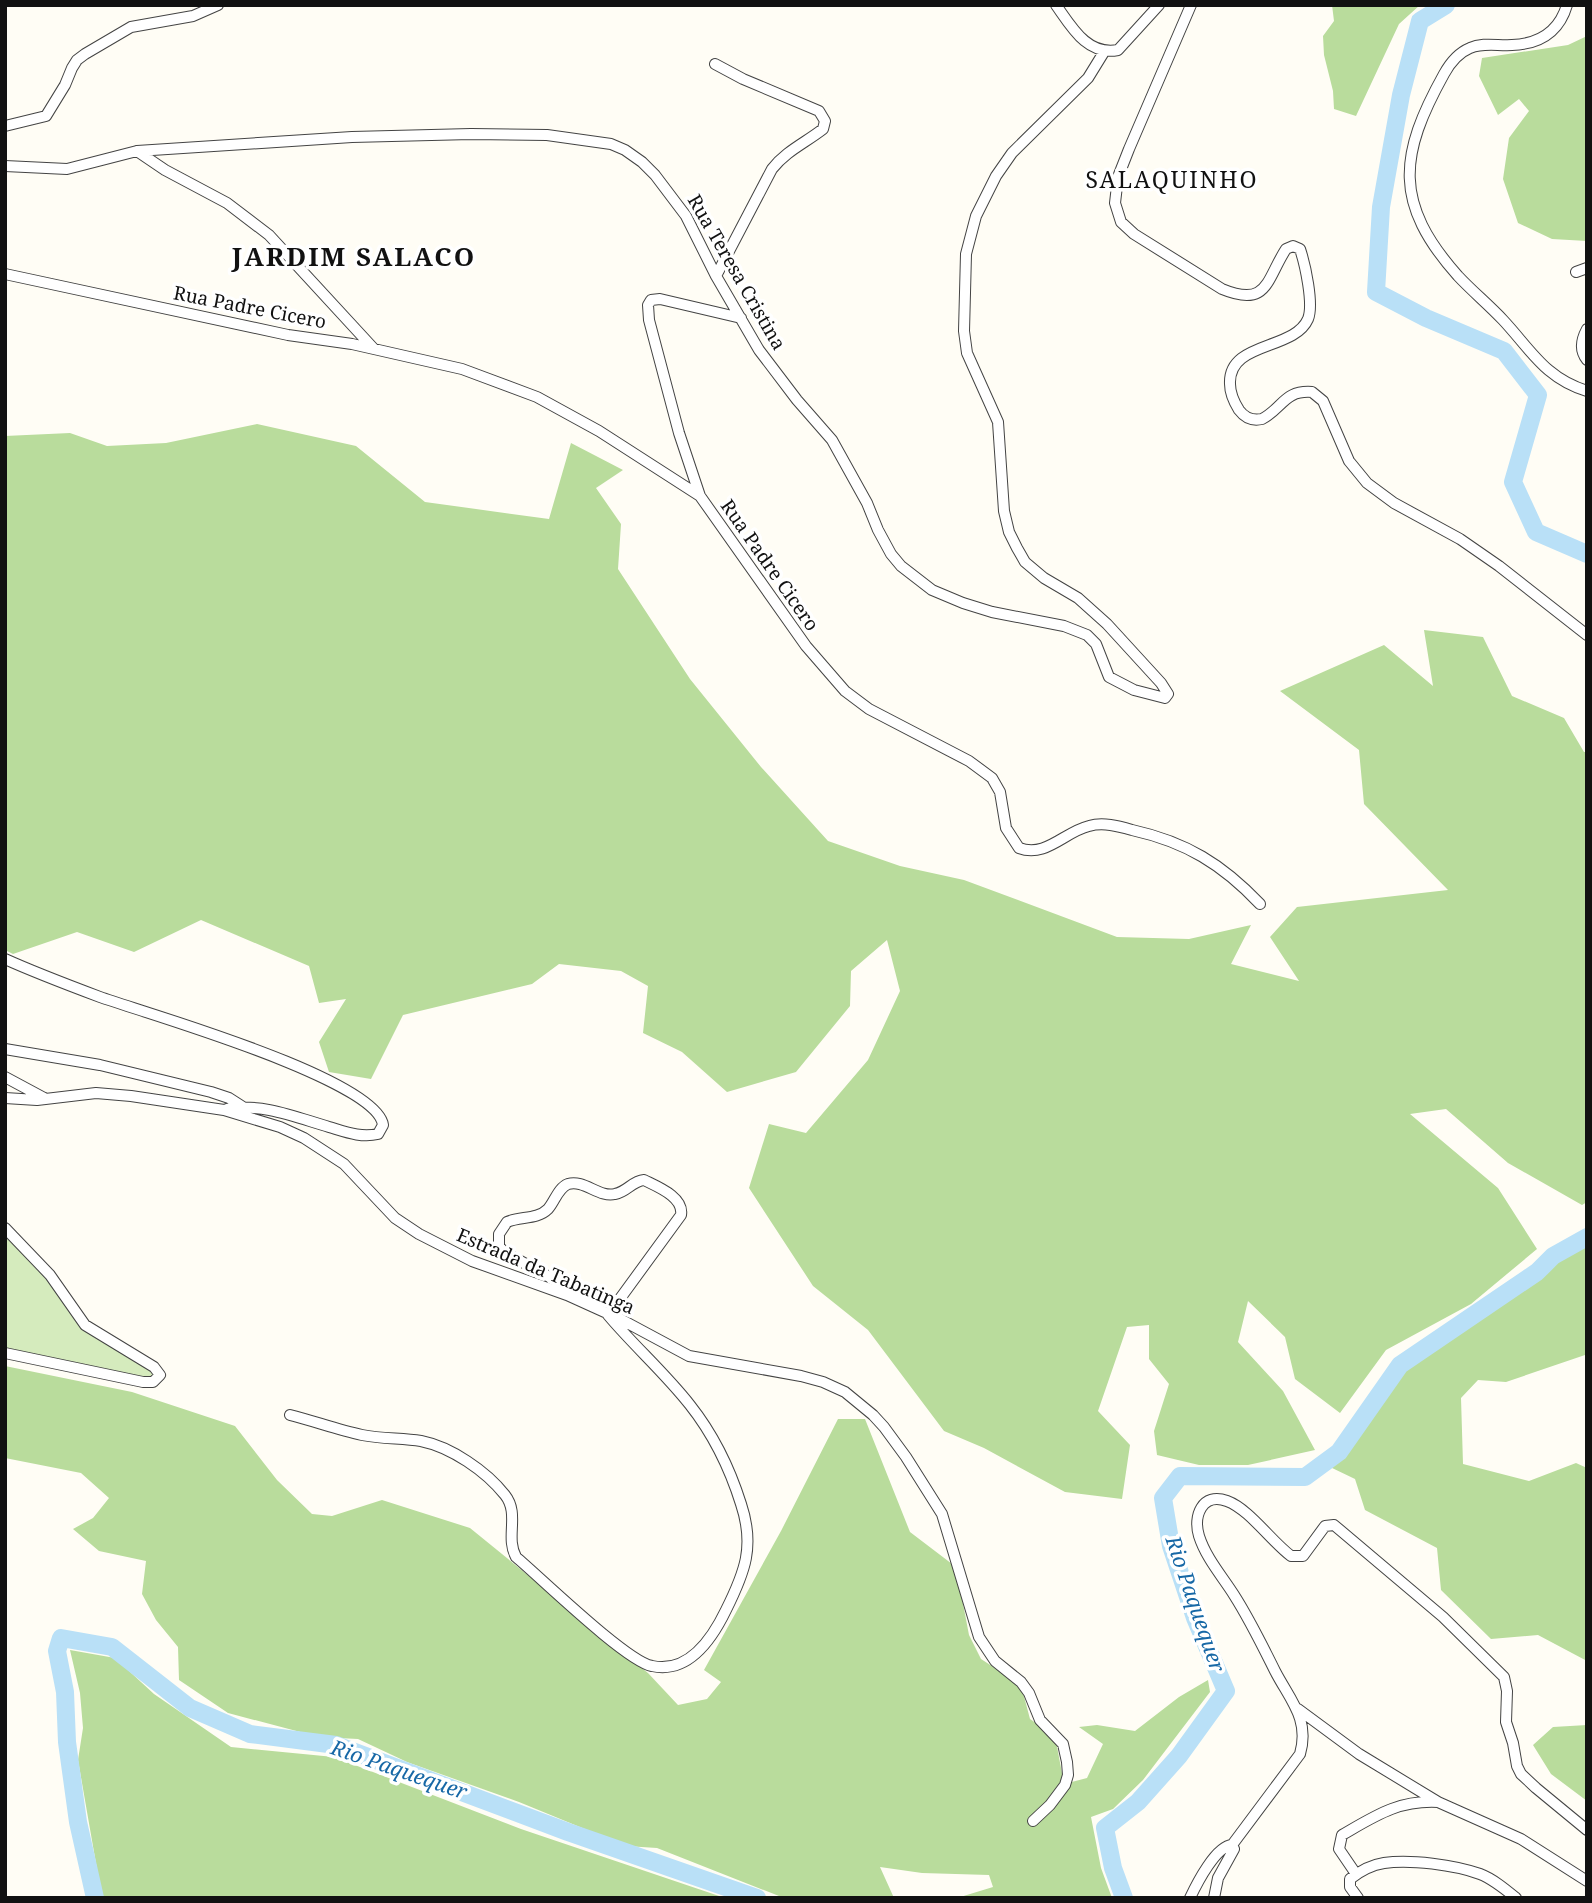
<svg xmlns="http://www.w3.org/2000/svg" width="1592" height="1903" viewBox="0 0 1592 1903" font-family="'Noto Serif',serif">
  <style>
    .green { fill: #d5ebbd }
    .forest { fill: #b9dc9c }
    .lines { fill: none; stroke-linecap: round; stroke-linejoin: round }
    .river { stroke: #b9e0f7; stroke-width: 18 }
    .minor-casing { stroke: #444; stroke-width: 12 }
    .minor { stroke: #fff; stroke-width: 10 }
    .labels { text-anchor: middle; stroke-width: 7; stroke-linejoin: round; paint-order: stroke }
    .street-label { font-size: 19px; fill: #111; stroke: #fff }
    .water-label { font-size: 21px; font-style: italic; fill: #1768a6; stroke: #fff }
    .quarter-label { font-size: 23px; letter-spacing: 2px; fill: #111; stroke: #fff }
    .district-label { font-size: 26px; font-weight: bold; letter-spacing: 2px; fill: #111; stroke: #fff }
  </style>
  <rect width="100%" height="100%" fill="#fffdf5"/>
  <!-- green -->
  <path class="green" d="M5 1231 68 1296 89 1330 163 1373 154 1384 5 1352Z"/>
  <!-- forest -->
  <path class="forest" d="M1332 5H1420L1399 24 1356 116 1334 109 1333 91 1324 55 1323 36 1334 21Z
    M1587 36V241L1552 239 1518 223 1503 179 1509 138 1529 111 1519 99 1498 115 1479 76 1482 58 1568 45Z
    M257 424 356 446 425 502 549 519 571 443 623 470 596 488 621 524 618 569 690 679 761 767 828 841 900 866 964 880 1117 937 1189 939 1251 925 1231 964 1299 981 1270 937 1297 907 1448 890 1364 804 1359 750 1280 691 1384 645 1433 686 1424 630 1483 637 1512 696 1564 718 1584 752H1587V1202L1582 1205 1508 1163 1446 1109 1410 1114 1498 1188 1537 1249 1471 1304 1386 1350 1340 1413 1295 1379 1285 1337 1248 1301 1238 1342 1283 1391 1315 1450 1248 1465H1199L1157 1455 1154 1431 1169 1384 1149 1359V1325L1127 1327 1098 1411 1130 1445 1122 1499 1065 1492 984 1448 944 1431 868 1330 813 1286 749 1188 769 1124 806 1133 868 1060 900 991 887 940 851 971 850 1006 796 1072 727 1092 682 1052 643 1033 648 986 621 971 559 964 532 984 403 1015 371 1079 329 1072 319 1042 346 999 319 1003 309 966 201 920 134 952 77 932 13 954 5 950V436L70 433 107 446 166 443Z
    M1587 1245 1585 1355 1506 1382 1478 1380 1461 1398 1463 1464 1529 1481 1576 1463 1587 1468V1661L1538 1635 1491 1639 1441 1590 1437 1548 1365 1510 1355 1479 1330 1467 1344 1456 1402 1372 1558 1261Z
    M5 1366 132 1392 235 1426 277 1480 312 1514 332 1516 382 1500 470 1528 648 1673 678 1705 707 1699 721 1682 704 1670 781 1531 838 1419H865L910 1532 956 1567 969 1635 981 1659 1021 1685 1030 1719 1055 1736 1064 1784 1087 1778 1103 1744 1079 1727 1097 1725 1135 1731 1179 1697 1208 1680 1210 1692 1143 1780 1113 1809 1091 1817 1101 1868 1112 1898H957L993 1887 989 1875 922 1873 880 1867 894 1898H784L657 1848 626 1846 519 1802 407 1762 358 1739 319 1737 228 1713 179 1680 178 1647 156 1620 142 1594 146 1561 99 1551 73 1529 93 1518 109 1498 81 1473 5 1458Z
    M70 1650 115 1658 154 1694 231 1747 334 1757 521 1829 725 1898H102L78 1760 83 1728 80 1693Z
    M1587 1725V1801L1551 1774 1533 1745 1553 1727Z"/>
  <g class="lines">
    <!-- river -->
    <path class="river" d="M1446 5 1420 21 1401 95 1381 207 1376 292 1426 318 1504 351 1538 395 1513 482 1536 532 1587 554
      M95 1898 78 1822 67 1742 65 1692 57 1651 61 1638 112 1647 190 1708 250 1734 336 1745 568 1832 757 1898
      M1124 1898 1113 1868 1105 1828 1138 1802 1179 1756 1226 1691 1195 1618 1171 1546 1163 1498 1180 1476 1305 1477 1339 1452 1400 1365 1537 1272 1553 1256 1587 1237"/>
    <defs>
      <path id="minor" d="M1056 5C1071 26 1087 56 1118 50L1159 5
        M1191 5 1129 149 1118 177 1115 203 1121 222 1134 234 1222 289C1268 308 1266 280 1286 249L1293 246 1300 249C1305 264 1314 304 1308 319 1294 351 1228 341 1230 384 1230 393 1234 402 1239 410 1245 418 1253 421 1262 419 1283 408 1284 390 1312 392L1323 401 1349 461 1367 483 1394 503 1460 539 1499 566 1587 635
        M1567 5C1559 32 1539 44 1512 45 1498 46 1483 42 1470 48 1458 53 1450 63 1444 74 1399 155 1393 203 1458 276 1472 291 1489 305 1503 320 1531 350 1545 378 1587 391
        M715 64 743 79 819 111 825 121 823 129C805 143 786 151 772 169L716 276
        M5 126 46 116 65 85 72 68 77 60 85 54 131 27 193 16 218 5
        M137 151 165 170 227 203 269 235 374 349
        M5 166 67 169 137 151 352 137 471 134 547 135 611 144 625 150 642 162 655 175 686 216 716 276 759 350 797 400 832 440 867 503 878 530 891 554 901 566 932 590 963 603 992 612 1064 626 1087 635 1096 644 1109 677 1134 690 1165 698 1168 694 1161 683 1107 624 1078 598 1044 578 1025 562 1017 548 1009 532 1004 511 998 422 967 353 964 331 966 254 976 216 996 176 1012 153 1088 78 1104 52
        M1576 272 1587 268
        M5 274 288 335 352 344 462 369 537 397 599 431 700 496 806 646 845 691 869 709 969 761 992 778 1000 792 1006 828 1019 848C1046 858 1064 832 1089 826 1103 822 1118 826 1132 830 1186 842 1222 864 1260 904
        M1587 329C1581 340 1579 350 1587 360
        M700 496 679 433 649 320 648 305 651 300 660 299 741 318
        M5 959C36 973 68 985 100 997 145 1013 377 1079 383 1125L378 1134C361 1138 346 1132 329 1127 295 1117 263 1103 227 1109
        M5 1049 100 1065 211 1092 229 1098 243 1107
        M5 1077 46 1099
        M5 1098 37 1100 96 1093 131 1096 224 1110 280 1127 304 1138 344 1164 395 1218 419 1234 472 1261 567 1295 620 1319 689 1356 801 1376 823 1382 845 1392 873 1415 884 1427 906 1457 942 1514 979 1637 995 1661 1021 1682 1029 1693 1040 1720 1063 1744 1067 1762 1068 1775 1065 1785 1050 1805 1033 1821
        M644 1180C658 1187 684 1197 681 1215L619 1300H613L573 1290 504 1252 499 1246V1234L507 1222C520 1216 537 1220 548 1209 555 1201 558 1188 568 1184 584 1179 599 1198 615 1194 627 1192 632 1181 644 1180Z
        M5 1228 50 1275 85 1325 154 1367 160 1375 153 1382H143L5 1353
        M290 1415C314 1421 338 1430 362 1435 382 1439 402 1438 421 1441 451 1447 486 1471 505 1495 520 1514 505 1537 516 1557 541 1578 626 1661 652 1666 689 1674 713 1637 726 1610 745 1572 755 1546 741 1504 730 1469 713 1434 690 1405 665 1373 634 1346 608 1315
        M1298 1709 1359 1754 1438 1802C1398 1800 1375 1816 1342 1835L1339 1849 1356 1874
        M1438 1802 1521 1839 1587 1881
        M1232 1845 1300 1754C1310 1719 1290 1700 1275 1671 1262 1645 1250 1620 1234 1595 1222 1576 1206 1558 1199 1536 1193 1516 1202 1492 1227 1501 1249 1509 1271 1541 1291 1556H1303L1325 1526 1334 1525 1443 1617 1504 1677 1507 1691 1506 1722 1513 1743 1517 1766 1521 1774 1536 1788 1587 1830
        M1190 1898C1197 1883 1216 1846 1232 1845L1234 1849 1218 1878 1214 1898
        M1358 1898 1350 1887V1879C1360 1871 1371 1865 1384 1863 1410 1859 1455 1865 1480 1874 1493 1879 1505 1889 1516 1898"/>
    </defs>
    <!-- minor casing -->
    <use href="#minor" class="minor-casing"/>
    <!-- minor -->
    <use href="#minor" class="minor"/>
  </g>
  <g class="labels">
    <!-- street labels -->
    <g class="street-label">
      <text transform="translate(737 272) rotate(60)" y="7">Rua Teresa Cristina</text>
      <text transform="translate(250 307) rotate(11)" y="7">Rua Padre Cicero</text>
      <text transform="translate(770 565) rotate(55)" y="7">Rua Padre Cicero</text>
      <text transform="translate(546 1271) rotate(23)" y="7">Estrada da Tabatinga</text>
    </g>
    <!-- water labels -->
    <g class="water-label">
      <text transform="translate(1195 1604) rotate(71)" y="7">Rio Paquequer</text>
      <text transform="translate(399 1770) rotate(19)" y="7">Rio Paquequer</text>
    </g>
    <!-- quarter labels -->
    <g class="quarter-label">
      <text x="1172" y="188">SALAQUINHO</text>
    </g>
    <!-- district labels -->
    <g class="district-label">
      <text x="354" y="266">JARDIM SALACO</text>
    </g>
  </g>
  <!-- border -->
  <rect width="1592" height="1903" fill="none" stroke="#111111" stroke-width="14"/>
</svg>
